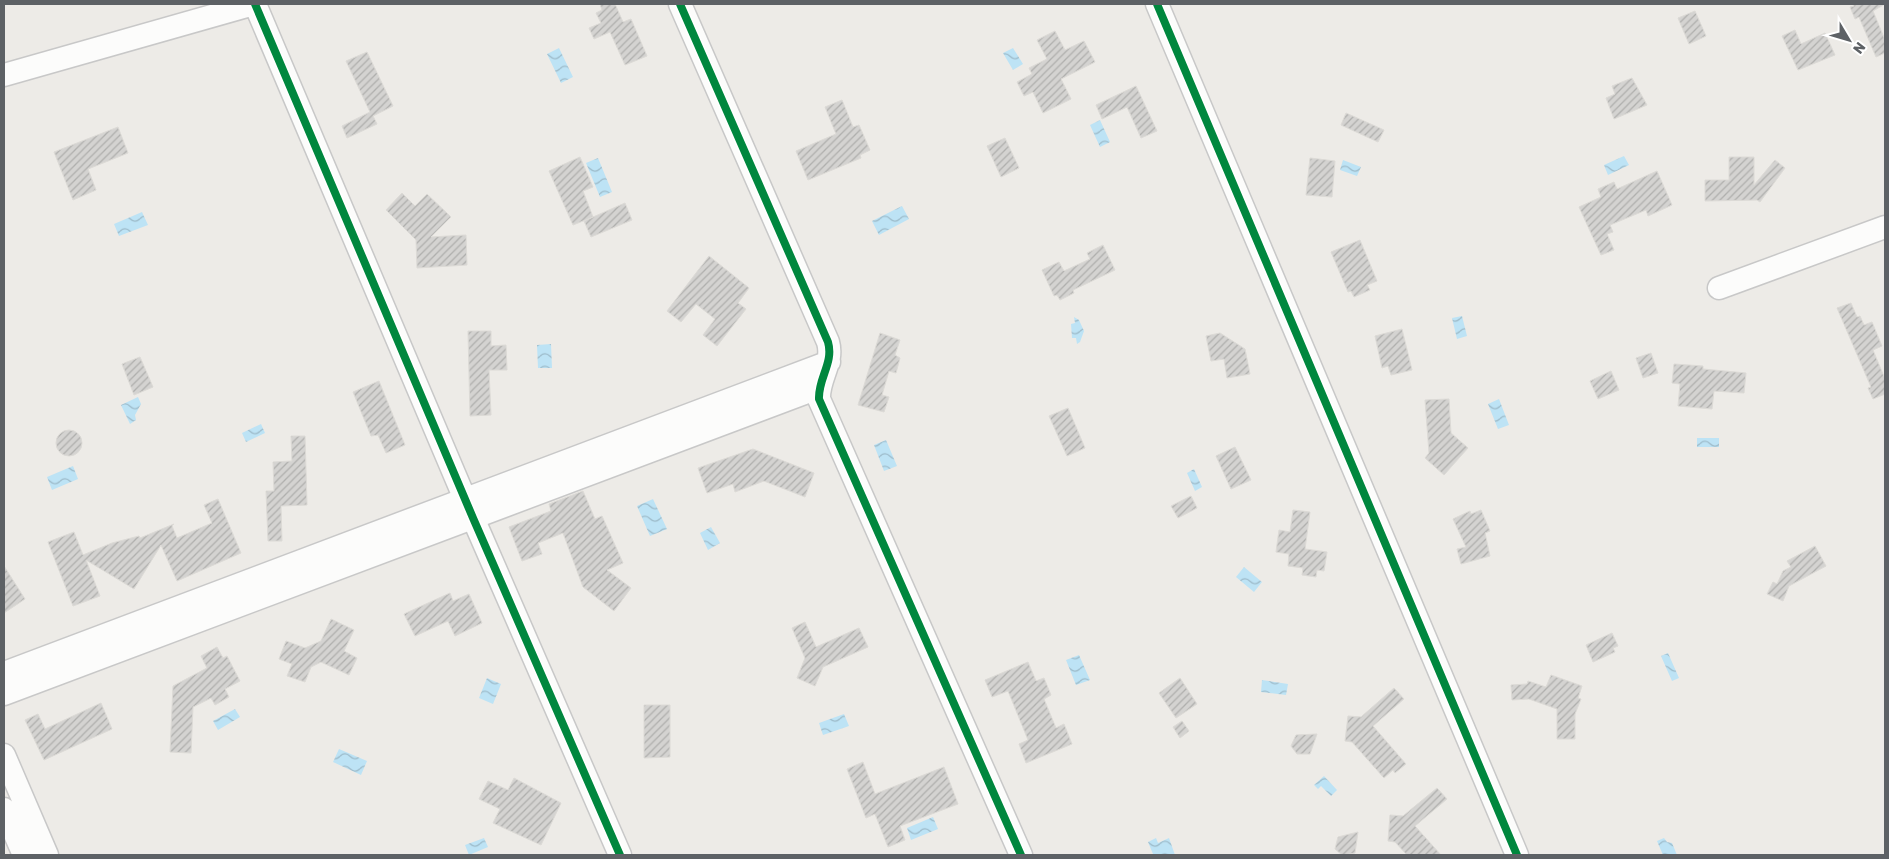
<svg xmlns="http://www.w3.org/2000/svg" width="1889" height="859" viewBox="0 0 1889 859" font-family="Rubik,sans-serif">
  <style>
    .water { fill: url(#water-waves) }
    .building { fill: url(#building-hatch); stroke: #dcdad6 }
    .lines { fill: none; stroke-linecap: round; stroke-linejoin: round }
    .minor-casing { stroke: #c8c8c8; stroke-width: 25 }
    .minor { stroke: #fcfcfb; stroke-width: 22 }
    .cycleway-casing { stroke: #fff; stroke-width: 11 }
    .cycleway { stroke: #00873e; stroke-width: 8 }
  </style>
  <defs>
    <pattern id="water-waves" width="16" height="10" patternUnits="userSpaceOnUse" patternTransform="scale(1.25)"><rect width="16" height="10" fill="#bde3f5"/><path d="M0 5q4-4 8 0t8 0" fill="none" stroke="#9dbbca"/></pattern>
    <pattern id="building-hatch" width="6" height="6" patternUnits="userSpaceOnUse" patternTransform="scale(1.25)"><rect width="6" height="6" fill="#d4d3d1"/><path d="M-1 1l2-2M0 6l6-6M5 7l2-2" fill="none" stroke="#afafad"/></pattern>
  </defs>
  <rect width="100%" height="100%" fill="#edebe7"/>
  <!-- water -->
  <path class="water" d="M559 48 573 77 561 83 547 54Z
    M1013 48 1023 64 1013 70 1003 53Z
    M1100 120 1110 142 1100 147 1090 125Z
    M1624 156 1629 165 1608 175 1604 165Z
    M598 158 612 192 600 197 586 163Z
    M1343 160 1361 167 1357 176 1340 170Z
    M902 206 909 219 879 235 872 221Z
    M142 212 148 225 119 236 114 224Z
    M1462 316 1467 336 1457 339 1452 318Z
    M1074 317 1079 320 1084 331 1080 342 1077 344 1076 338H1072L1071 324 1075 323Z
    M551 344 552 368H538L537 345Z
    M138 397 141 404 135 415 136 420 130 424 121 405Z
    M1499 399 1509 425 1498 429 1488 404Z
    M261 424 265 433 246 442 242 433Z
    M1697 438H1719V447H1697Z
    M886 440 897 466 884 471 874 445Z
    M73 466 78 479 52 490 47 477Z
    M1194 469 1202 487 1195 491 1187 473Z
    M653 499 667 529 650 536 637 506Z
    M711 527 720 543 708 550 700 533Z
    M1244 567 1262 582 1254 592 1236 577Z
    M1668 653 1679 678 1672 681 1661 656Z
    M1079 655 1090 680 1076 685 1066 660Z
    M487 678 501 684 493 704 479 698Z
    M1262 680 1288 684 1286 695 1261 692Z
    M235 709 240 717 218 730 213 721Z
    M844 714 849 726 823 735 819 723Z
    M339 749 367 761 361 775 333 762Z
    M1324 776 1337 790 1331 796 1321 786 1318 789 1314 785Z
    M933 817 938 829 911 840 907 828Z
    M484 838 488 847 469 855 465 845Z
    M1156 838 1158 843 1169 838 1175 855 1153 854 1148 842Z
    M1664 838 1667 842 1672 843 1677 855H1663L1657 841Z"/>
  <!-- building -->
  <path class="building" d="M600 4H615L623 22 631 19 647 56 625 65 610 32 594 39 589 28 601 23 596 13 602 10Z
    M1853 4H1885L1873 11 1885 40V53L1876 57 1859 17 1855 19 1850 7 1854 6Z
    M1695 11 1706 36 1689 44 1678 18Z
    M1795 30 1801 44 1825 33 1835 55 1798 70 1782 36Z
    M1055 31 1065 50 1084 41 1095 62 1061 79 1071 99 1043 113 1033 92 1024 96 1017 82 1032 74 1029 68 1047 59 1037 40Z
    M367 52 393 106 373 116 377 124 347 138 342 126 370 112 346 61Z
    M1632 78 1647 105 1614 119 1606 98 1615 94 1612 86Z
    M1136 86 1157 131 1141 138 1127 107 1102 119 1096 105Z
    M842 100 853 127 859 125 870 150 860 155 861 158 808 180 796 151 836 134 825 107Z
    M1346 113 1384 130 1378 142 1341 125Z
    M118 127 128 153 88 169 96 190 73 200 54 152Z
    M1005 138 1019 168 1001 177 987 146Z
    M580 157 593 187 583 191 593 217 573 225 549 171Z
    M1729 157H1754V185L1775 160 1785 168 1760 202 1757 200 1705 201V180H1729Z
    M1310 158 1335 161 1332 197 1306 195Z
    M1657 171 1672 205 1648 216 1646 210 1610 225 1613 232 1607 234 1614 250 1601 255 1579 207 1601 197 1598 189 1614 182 1617 189Z
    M402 193 415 206 427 194 451 217 431 237 466 235 467 265 417 268 416 240 386 210Z
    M625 203 632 220 591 237 584 221Z
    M1360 240 1377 281 1367 285 1370 290 1354 297 1351 291 1348 292 1331 252Z
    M1103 245 1115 270 1073 290 1074 293 1060 300 1057 295 1054 296 1042 270 1059 262 1064 271 1090 259 1087 253Z
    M709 256 749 288 738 303 746 309 717 346 703 335 715 319 696 304 681 322 667 311Z
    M1851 303 1857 317 1860 316 1864 325 1872 322 1882 346 1873 350 1885 379V394L1873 399 1868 388 1871 387 1837 308Z
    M1402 329 1412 370 1391 375 1388 366 1382 368 1375 336Z
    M468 331H491V346L506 345 507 370H489L491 415 470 416Z
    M880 333 900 340 895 355 900 358 896 373 889 371 882 395 889 397 884 412 858 405Z
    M1220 333 1245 349 1250 374 1227 378 1224 359 1211 361 1206 336Z
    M1651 353 1658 373 1643 378 1636 358Z
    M140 357 153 387 134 395 122 364Z
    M1674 364 1703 366V369L1746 373 1744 393 1714 391 1712 409 1678 406 1680 384 1672 383Z
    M1611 371 1619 390 1598 399 1590 381Z
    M379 381 405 445 386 453 378 435 371 436 353 392Z
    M1449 399 1451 433 1468 448 1444 475 1425 458 1429 453 1425 400Z
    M1068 408 1085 448 1067 456 1049 416Z
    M56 443a13 13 0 1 1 26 0a13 13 0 1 1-26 0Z
    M291 436H305L307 505 281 506 282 541H268L266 491H274L273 462 292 461Z
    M1235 447 1251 480 1231 489 1216 456Z
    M753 449 814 473 805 497 764 481 735 492 733 484 707 493 698 468Z
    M583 491 595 519 602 516 623 563 607 570 631 588 614 611 583 587 563 533 538 543 542 554 522 561 509 527 551 511 549 504Z
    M1191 496 1197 508 1178 518 1171 506Z
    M218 499 241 553 177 581 161 545 134 589 86 560 100 596 73 606 48 542 74 532 83 555 112 543 139 536 140 538 174 524 172 526 177 538 212 523 204 505Z
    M1293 510 1310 512 1305 549 1327 552 1324 571 1317 570 1316 577 1302 575 1303 568 1288 566 1289 554 1276 552 1279 530 1290 532Z
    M1481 510 1490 531 1485 533 1490 556 1461 564 1457 549 1466 547 1453 519 1470 511 1471 514Z
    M1815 546 1826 566 1789 586 1783 601 1767 594 1773 582 1777 584 1783 571 1791 567 1787 561Z
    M4 566 25 599 4 613Z
    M450 593 453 601 469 594 482 623 455 636 448 621 415 636 404 614Z
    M331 619 354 630 344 651 357 658 349 675 321 662 311 667 305 682 287 676 292 664 279 659 286 641 305 648 321 641Z
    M805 622 816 647 859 628 868 647 823 667 815 686 797 678 805 658 792 628Z
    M1612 633 1618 646 1613 648 1615 652 1593 662 1586 645Z
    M217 647 223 658 227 656 240 681 225 689 229 697 215 705 211 698 193 707 191 753 170 752 173 686 207 668 201 656Z
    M1028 662 1036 681 1044 678 1051 695 1044 699 1056 728 1064 724 1072 744 1026 763 1019 744 1028 740 1008 691 992 697 985 680Z
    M1551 675 1582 686 1578 698 1581 699 1575 714V739H1557V709L1529 699 1512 700 1511 685 1527 684 1528 681 1546 687Z
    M1180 678 1197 704 1176 718 1159 693Z
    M1394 688 1404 699 1373 726 1406 764 1395 773 1393 770 1384 778 1352 742 1345 741 1348 716 1361 717Z
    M101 703 112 729 44 760 25 720 38 714 45 729Z
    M644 705H670V757L644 758Z
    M1182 721 1189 731 1180 738 1173 727Z
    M1317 734 1310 754H1297L1291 746 1296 735Z
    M863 762 875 794 944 767 958 804 900 826 905 840 888 847 875 814 866 818 847 769Z
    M514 778 561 803 541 845 493 823 500 809 479 799 488 781 508 790Z
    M1437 788 1447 799 1415 826 1441 855H1407L1395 842 1388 841 1390 815 1403 816Z
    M1358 832 1355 853 1342 855 1335 849 1338 837Z"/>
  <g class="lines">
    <defs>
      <path id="minor" d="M255 4 473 518 620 855
        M680 4 828 342C834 363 818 378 819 399L1021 855
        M1157 4 1517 855
        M4 75 254 4
        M1719 288 1885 227
        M4 673 829 362
        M4 694 818 388
        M4 755 47 855
        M4 809 24 855"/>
    </defs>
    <!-- minor casing -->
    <use href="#minor" class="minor-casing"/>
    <!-- minor -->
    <use href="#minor" class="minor"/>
    <defs>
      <path id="cycleway" d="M255 4 473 518 620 855
        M680 4 828 342C834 363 818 378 819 399L1021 855
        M1157 4 1517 855"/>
    </defs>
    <!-- cycleway casing -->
    <use href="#cycleway" class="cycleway-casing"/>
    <!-- cycleway -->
    <use href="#cycleway" class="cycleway"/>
  </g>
  <!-- border -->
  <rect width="1889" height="859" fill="none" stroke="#5d6165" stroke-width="10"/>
  <!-- north arrow -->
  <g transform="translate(1849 40) rotate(128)" stroke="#ffffff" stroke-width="4" paint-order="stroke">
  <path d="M0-4L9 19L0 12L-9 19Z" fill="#5d6165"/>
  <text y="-8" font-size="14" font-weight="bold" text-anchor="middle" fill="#5d6165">N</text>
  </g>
</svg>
